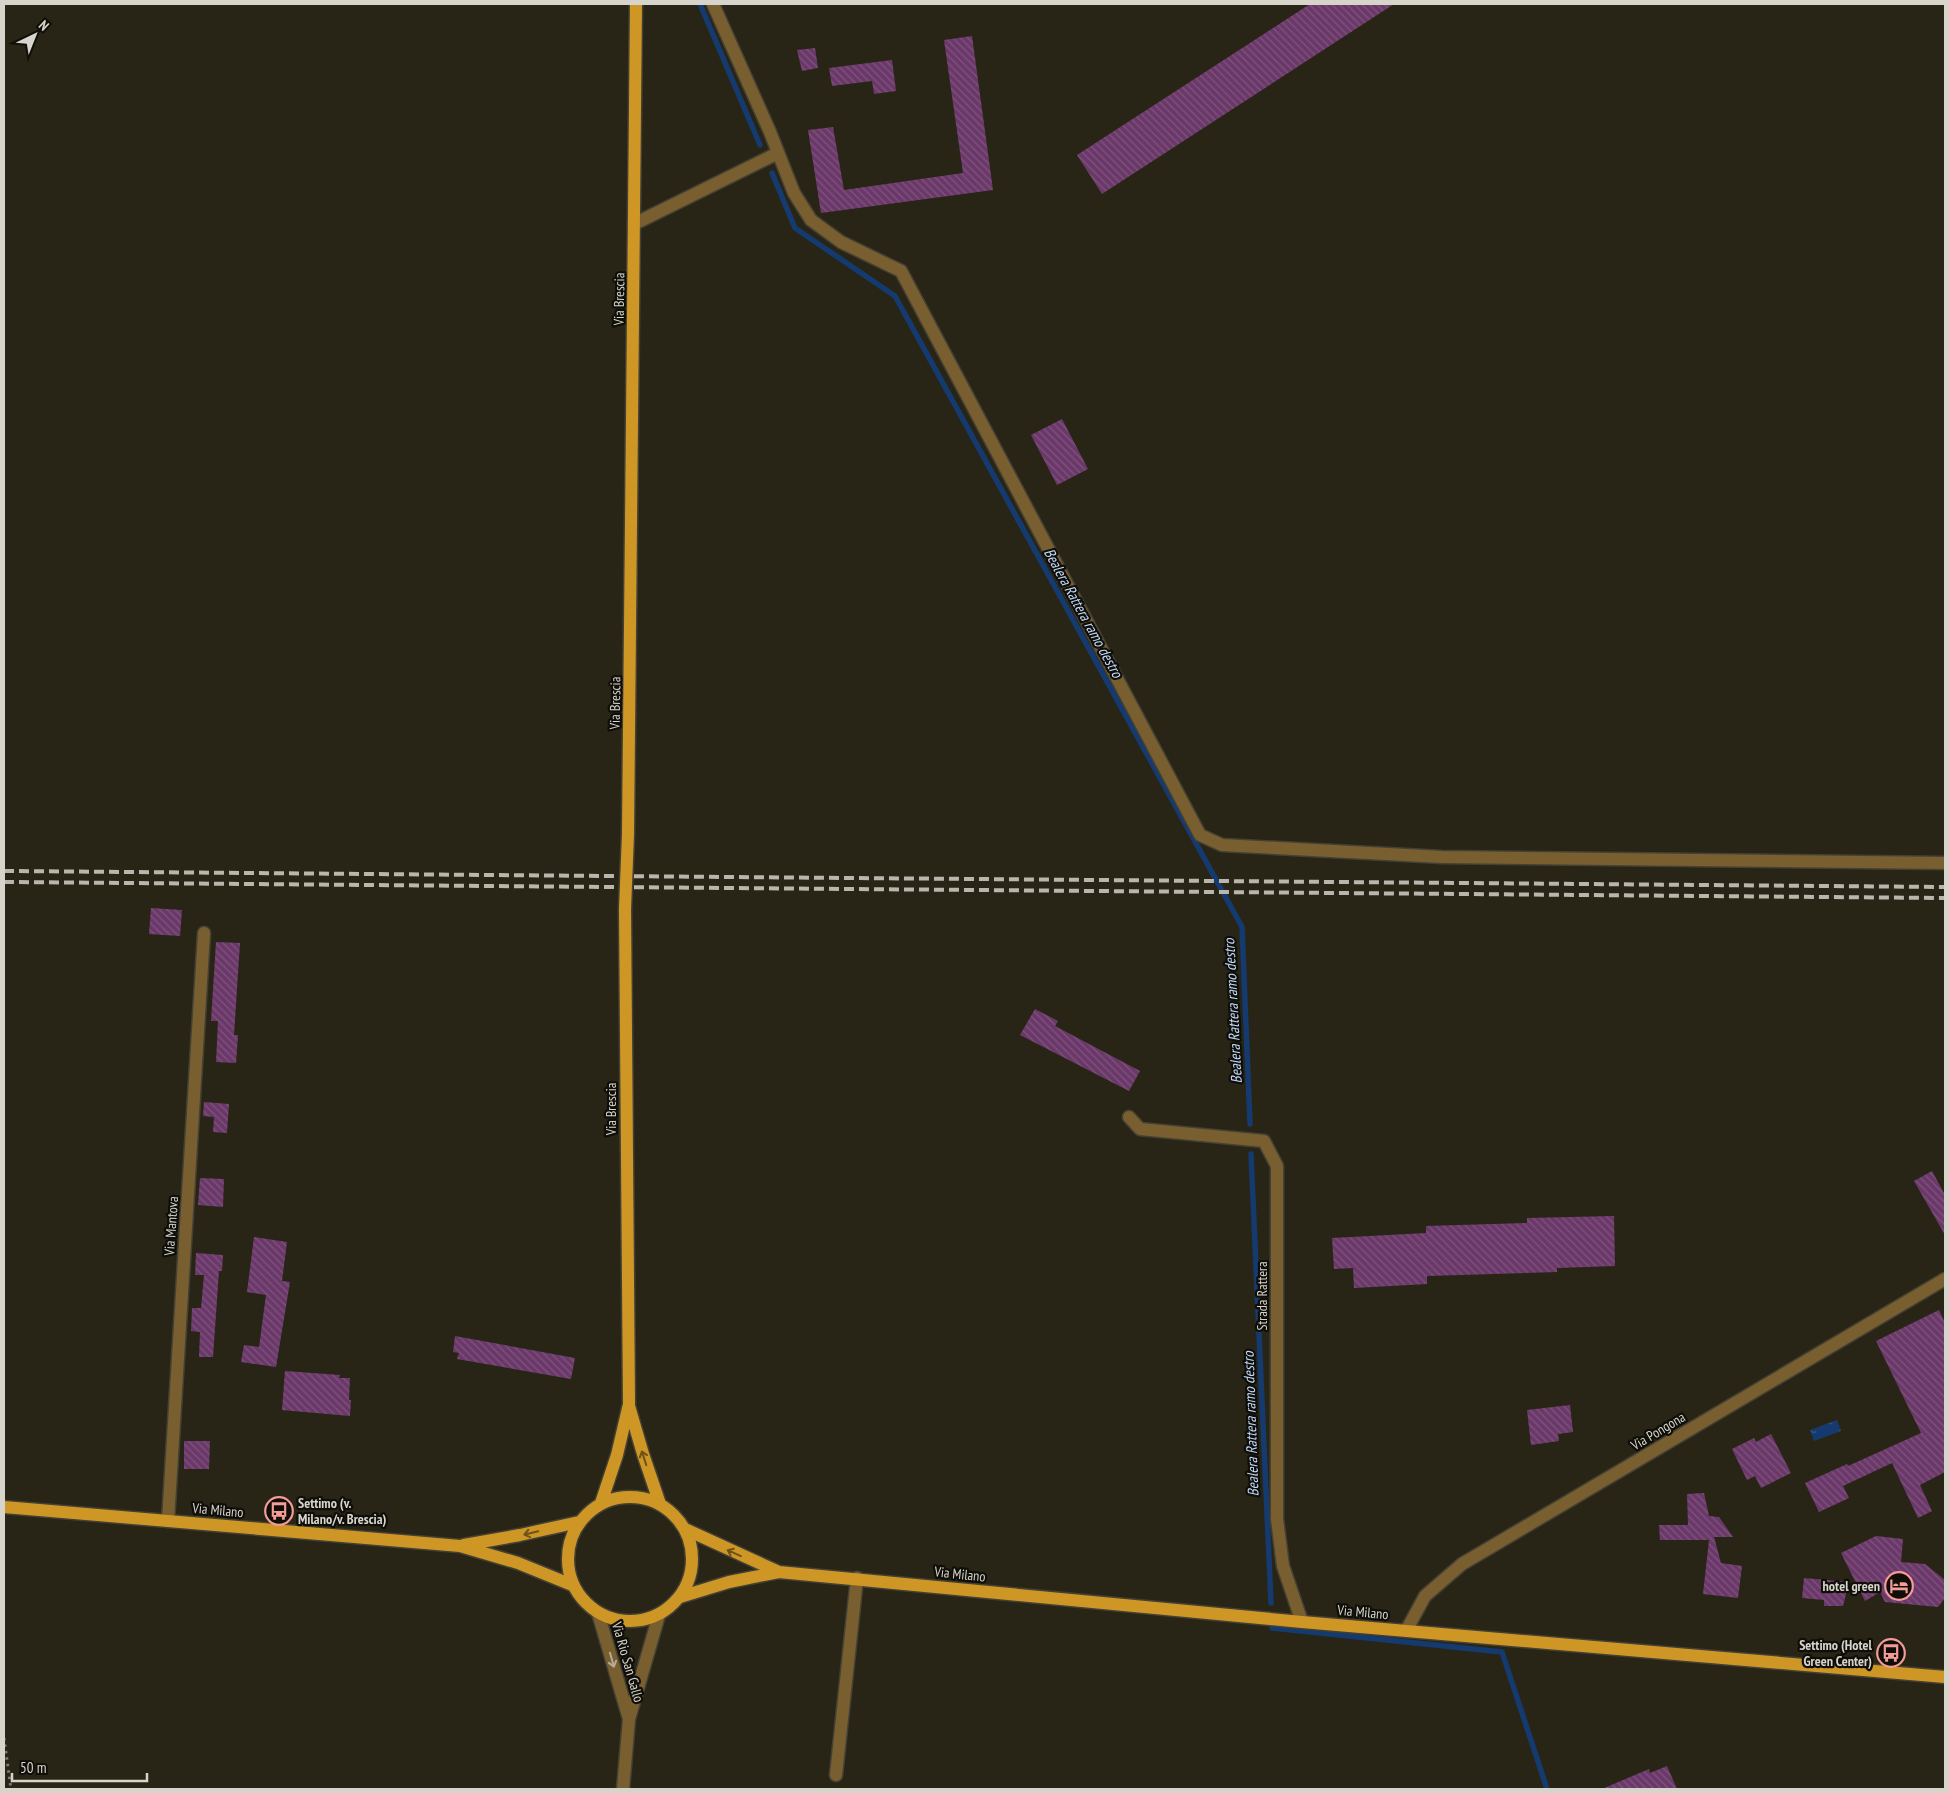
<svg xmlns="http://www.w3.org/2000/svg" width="1949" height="1793" viewBox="0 0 1949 1793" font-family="'PT Sans Narrow',sans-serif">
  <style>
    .water { fill: url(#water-ripples) }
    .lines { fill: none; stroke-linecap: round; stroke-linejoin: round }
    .stream { stroke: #153a6f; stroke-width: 5.5 }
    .building { fill: url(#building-back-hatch) }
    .minor-casing { stroke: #444134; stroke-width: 15 }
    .major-casing { stroke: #444134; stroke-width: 15 }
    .path { stroke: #7b786d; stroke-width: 3; stroke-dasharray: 2.5 4; stroke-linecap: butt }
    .minor { stroke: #795f30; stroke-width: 12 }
    .major { stroke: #ce9725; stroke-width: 12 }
    .rail { stroke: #b9b6ad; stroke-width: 4; stroke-dasharray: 10 5; stroke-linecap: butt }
    .major-bridge-casing { stroke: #444134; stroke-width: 15; stroke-linecap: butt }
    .major-bridge { stroke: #ce9725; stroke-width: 12 }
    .oneway { stroke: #6e5216 }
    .oneway2 { stroke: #b6ab95 }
    .labels { text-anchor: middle; stroke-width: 4.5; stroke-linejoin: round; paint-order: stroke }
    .street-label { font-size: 14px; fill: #d7d4cc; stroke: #0f0e08 }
    .poi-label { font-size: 14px; font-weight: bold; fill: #d7d4cc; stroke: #0f0e08; text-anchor: end }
    .water-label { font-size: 15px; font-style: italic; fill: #c3dafc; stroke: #0f0e08 }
  </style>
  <defs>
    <pattern id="water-ripples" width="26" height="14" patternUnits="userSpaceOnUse" patternTransform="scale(1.25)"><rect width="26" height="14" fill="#153a6f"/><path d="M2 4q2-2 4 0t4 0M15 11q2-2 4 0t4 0" fill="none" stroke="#365682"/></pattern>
    <pattern id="building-back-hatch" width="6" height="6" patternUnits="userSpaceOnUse" patternTransform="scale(1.25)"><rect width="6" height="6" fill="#6b386a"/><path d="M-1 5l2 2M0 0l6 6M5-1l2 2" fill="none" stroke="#7f547e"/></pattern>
  </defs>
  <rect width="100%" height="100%" fill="#282517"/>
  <!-- water -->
  <path class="water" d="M1837 1420 1841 1431 1814 1441 1810 1430Z"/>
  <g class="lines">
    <!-- stream -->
    <path class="stream" d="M700 4 760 145
      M772 173 795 228 895 296 1242 927 1250 1124
      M1251 1154 1271 1603
      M1272 1628 1502 1652 1547 1789"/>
  </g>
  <!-- building -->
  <path class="building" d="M1310 4H1394L1102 194 1077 155Z
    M972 36 993 190 821 213 808 130 833 127 844 190 963 173 944 40Z
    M815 48 818 68 802 71 797 50Z
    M892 60 896 91 874 94 872 81 832 86 829 68Z
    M1062 419 1088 469 1057 485 1031 435Z
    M151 908 182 910 180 936 149 934Z
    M216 942 240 943 234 1035H238L236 1063 216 1062 218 1021H211Z
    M1035 1009 1058 1021 1055 1026 1140 1071 1129 1091 1020 1035Z
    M204 1102 229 1104 227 1133 213 1132 214 1117 203 1116Z
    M1932 1171 1945 1195V1235L1914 1181Z
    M200 1178 224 1179 223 1207 198 1205Z
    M1614 1216 1615 1266 1557 1268V1272L1427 1276V1284L1354 1288 1353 1268 1334 1269 1332 1238 1426 1233V1226L1527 1223V1218Z
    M254 1237 287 1242 282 1281 290 1282 276 1367 241 1362 244 1345 259 1347 266 1295 247 1292Z
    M196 1253 223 1255 222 1271H219L213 1357H199L200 1332 191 1331 192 1308H201L204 1275H195Z
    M1939 1310 1945 1323V1472L1920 1485 1932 1511 1918 1518 1892 1463 1843 1486 1849 1498 1819 1512 1805 1483 1847 1464 1848 1466 1921 1433 1876 1341Z
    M455 1336 575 1358 571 1379 457 1359 459 1353 453 1352Z
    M285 1371 340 1375 339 1378H350L349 1400H351L350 1416 282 1410Z
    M1570 1405 1573 1432 1558 1434 1559 1441 1531 1445 1527 1410Z
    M1771 1434 1791 1473 1761 1488 1755 1476 1747 1480 1732 1449 1754 1438 1756 1442Z
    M184 1441H210L209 1469H184Z
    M1704 1493 1709 1516 1719 1517 1733 1537H1714L1721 1563 1742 1566 1738 1598 1703 1594 1709 1540H1660L1659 1525H1688L1687 1494Z
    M1876 1536 1903 1539 1901 1562 1925 1564 1945 1580V1598L1938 1607 1885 1602 1880 1592 1865 1601 1841 1553Z
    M1804 1578 1849 1582 1843 1606H1824V1600L1802 1598Z
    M1667 1766 1677 1789H1602L1649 1769 1650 1773Z"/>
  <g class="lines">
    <defs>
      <path id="minor" d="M713 4 770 132 794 193 811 220 841 242 901 271 1200 835 1222 845 1442 857 1945 863
        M634 224 778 153
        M1129 1117 1140 1129 1264 1141 1277 1166V1519L1283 1566 1302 1622
        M168 1521 204 933
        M598 1613 629 1719
        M1406 1631 1425 1596 1462 1564 1945 1279
        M836 1775 857 1578
        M623 1789 629 1719 659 1615"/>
      <path id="major" d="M628 834 636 4
        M629 1406 643 1454 660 1504
        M568 1559a62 62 0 1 1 124 0a62 62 0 1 1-124 0Z
        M601 1503 617 1455 629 1404 625 909
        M4 1507 460 1546 518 1563 572 1585
        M685 1529 779 1572
        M464 1545 520 1535 579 1522
        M680 1597 729 1582 779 1572 1302 1622 1945 1677"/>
    </defs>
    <!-- minor casing -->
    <use href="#minor" class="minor-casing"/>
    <!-- major casing -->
    <use href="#major" class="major-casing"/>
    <!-- path -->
    <path class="path" d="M4 1738 11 1789"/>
    <!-- minor -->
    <use href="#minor" class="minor"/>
    <!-- major -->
    <use href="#major" class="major"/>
    <!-- rail -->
    <path class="rail" d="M4 871 1945 887
      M4 882 1945 898"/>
    <defs>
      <path id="major-bridge" d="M625 909 628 834"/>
    </defs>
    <!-- major-bridge casing -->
    <use href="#major-bridge" class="major-bridge-casing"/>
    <!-- major-bridge -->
    <use href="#major-bridge" class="major-bridge"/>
  </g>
  <!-- one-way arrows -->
  <defs><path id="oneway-shaft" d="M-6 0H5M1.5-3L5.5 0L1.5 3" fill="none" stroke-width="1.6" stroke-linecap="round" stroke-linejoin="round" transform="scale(1.25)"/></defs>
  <g class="oneway">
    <use href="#oneway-shaft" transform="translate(644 1458) rotate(-108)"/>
    <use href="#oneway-shaft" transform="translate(531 1533) rotate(167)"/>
    <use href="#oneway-shaft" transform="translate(734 1553) rotate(-156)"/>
  </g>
  <use class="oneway2" href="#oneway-shaft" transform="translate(612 1660) rotate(74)"/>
  <!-- icons -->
  <defs>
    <symbol id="bus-ring" viewBox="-11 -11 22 22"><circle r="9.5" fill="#0f0e08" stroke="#f59b98" stroke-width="1.5"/><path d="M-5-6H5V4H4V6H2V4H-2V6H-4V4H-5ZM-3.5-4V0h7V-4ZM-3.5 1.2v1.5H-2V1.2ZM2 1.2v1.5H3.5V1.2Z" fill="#f59b98"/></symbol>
    <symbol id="hotel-ring" viewBox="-11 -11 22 22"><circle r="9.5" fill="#0f0e08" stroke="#f59b98" stroke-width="1.5"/><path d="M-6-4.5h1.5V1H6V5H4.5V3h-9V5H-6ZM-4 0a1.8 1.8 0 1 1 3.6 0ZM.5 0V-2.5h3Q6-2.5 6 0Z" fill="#f59b98"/></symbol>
  </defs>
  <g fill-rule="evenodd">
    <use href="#bus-ring" x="263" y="1495" width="32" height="32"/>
    <use href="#hotel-ring" x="1883" y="1570" width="32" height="32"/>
    <use href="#bus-ring" x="1875" y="1637" width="32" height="32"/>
  </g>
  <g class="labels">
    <!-- street labels -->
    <g class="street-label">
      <text transform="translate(619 299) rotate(-89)" y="5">Via Brescia</text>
      <text transform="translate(615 703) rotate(-89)" y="5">Via Brescia</text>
      <text transform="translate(611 1109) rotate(-90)" y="5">Via Brescia</text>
      <text transform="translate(171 1226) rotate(-86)" y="5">Via Mantova</text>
      <text transform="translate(1262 1296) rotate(-90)" y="5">Strada Rattera</text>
      <text transform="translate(1658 1431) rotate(-31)" y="5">Via Pongona</text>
      <text transform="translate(218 1510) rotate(5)" y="5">Via Milano</text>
      <text transform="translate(960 1574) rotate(6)" y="5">Via Milano</text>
      <text transform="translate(1363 1612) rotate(5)" y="5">Via Milano</text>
      <text transform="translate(628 1662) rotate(74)" y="5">Via Rio San Gallo</text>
    </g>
    <!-- poi labels -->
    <g class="poi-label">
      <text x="298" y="1508" text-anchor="start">Settimo (v.<tspan x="298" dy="16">Milano/v. Brescia)</tspan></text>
      <text x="1880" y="1591">hotel green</text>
      <text x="1872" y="1650">Settimo (Hotel<tspan x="1872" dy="16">Green Center)</tspan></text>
    </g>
    <!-- water labels -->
    <g class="water-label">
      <text transform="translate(1083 613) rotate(61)" y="5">Bealera Rattera ramo destro</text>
      <text transform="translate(1233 1011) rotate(-93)" y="5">Bealera Rattera ramo destro</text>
      <text transform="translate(1251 1424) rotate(-92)" y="5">Bealera Rattera ramo destro</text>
    </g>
  </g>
  <!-- border -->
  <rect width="1949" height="1793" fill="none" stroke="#d7d4cc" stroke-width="10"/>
  <!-- north arrow -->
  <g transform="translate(35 35) rotate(43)" stroke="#0f0e08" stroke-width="4" paint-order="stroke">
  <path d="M0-4L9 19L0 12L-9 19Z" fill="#d7d4cc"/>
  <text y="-8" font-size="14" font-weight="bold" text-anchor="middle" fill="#d7d4cc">N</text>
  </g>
  <!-- scale -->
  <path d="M12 1773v8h135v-8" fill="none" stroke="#d7d4cc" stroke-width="2.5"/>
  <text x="20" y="1773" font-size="15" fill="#d7d4cc" stroke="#0f0e08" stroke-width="4" paint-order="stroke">50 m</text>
</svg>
